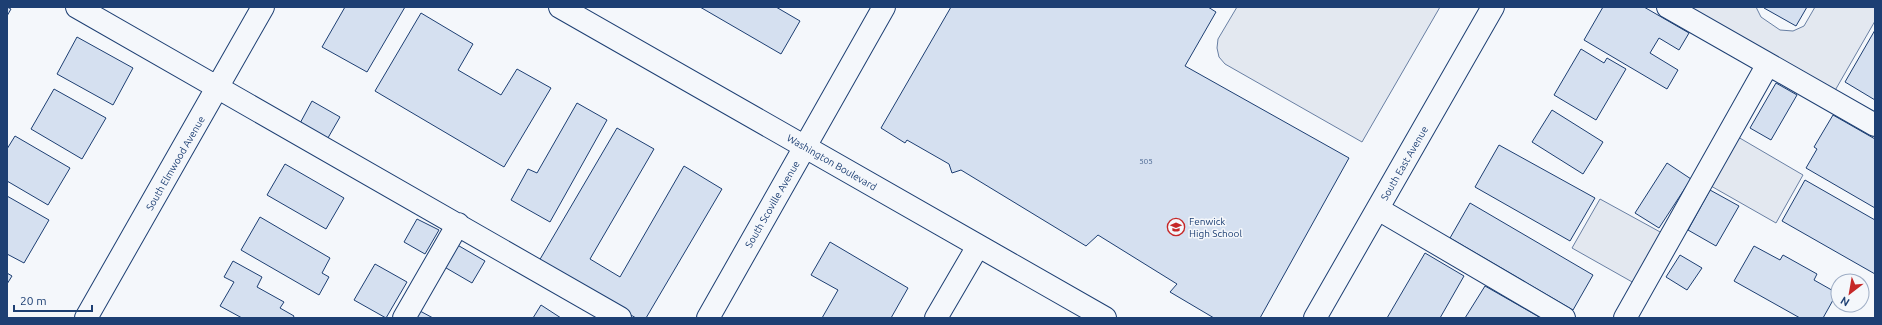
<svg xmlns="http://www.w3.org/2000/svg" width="1882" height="325" viewBox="0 0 1882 325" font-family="Ubuntu,sans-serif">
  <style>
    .parking { fill: #e3e8f0; stroke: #687fa3 }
    .building { fill: #d5e0f0; stroke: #1d3f73 }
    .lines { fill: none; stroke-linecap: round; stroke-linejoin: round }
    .minor-casing { stroke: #1d3f73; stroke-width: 24 }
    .minor { stroke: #f4f7fb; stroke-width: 22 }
    .labels { text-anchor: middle; stroke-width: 3; stroke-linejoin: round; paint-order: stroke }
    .number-label { font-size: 8px; fill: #4b6792 }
    .street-label { font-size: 10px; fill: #1d3f73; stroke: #f4f7fb }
    .poi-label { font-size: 10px; fill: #1d3f73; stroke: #f4f7fb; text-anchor: start }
  </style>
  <rect width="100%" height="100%" fill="#f4f7fb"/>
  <!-- parking -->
  <path class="parking" d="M1237 7H1440L1362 142 1225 64 1219 57 1217 48 1218 39Z
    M1682 7H1756L1761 17 1780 30 1793 31 1804 26 1815 7H1875V21L1833 94Z
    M1738 137 1803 175 1776 223 1711 186Z
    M1600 199 1662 233 1634 283 1572 248Z"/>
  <!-- building -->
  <path class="building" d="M7 7 11 9 7 16Z
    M345 7H405L367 72 322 47Z
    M700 7H776L800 21 781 54Z
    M951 7H1208L1216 12 1185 66 1349 158 1260 318H1214L1170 292 1177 284 1098 235 1086 246 961 170 952 173 949 164 907 140 905 143 881 128Z
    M1603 7H1644L1689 33 1679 50 1659 38 1650 53 1678 70 1667 89 1584 40Z
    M1765 7H1807L1796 26 1764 8Z
    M421 13 473 44 458 70 501 95 517 69 551 88 504 167 375 91Z
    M1875 30V100L1845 82Z
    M77 37 133 68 113 105 57 74Z
    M1581 49 1604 63 1607 58 1626 69 1596 120 1554 95Z
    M1776 83 1797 95 1771 140 1750 128Z
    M54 89 106 118 82 159 31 129Z
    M312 101 340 117 325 143 298 127Z
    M577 103 607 120 550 222 511 200 528 169 537 173Z
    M1552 110 1603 142 1583 174 1532 142Z
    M1833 115 1875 139V208L1806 168 1817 149 1814 147Z
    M617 128 654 149 590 259 620 277 684 166 722 189 646 318H636L539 261Z
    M15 136 70 168 48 205 7 181V149Z
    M1499 145 1595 198 1570 241 1475 187Z
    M1667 163 1691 179 1659 228 1635 213Z
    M285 164 344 198 326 229 267 195Z
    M1805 180 1875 220V274L1782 221Z
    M1710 190 1739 206 1716 246 1688 230Z
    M7 196 49 220 24 263 7 254Z
    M1470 203 1593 275 1573 310 1450 238Z
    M260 217 330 258 322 273 329 277 319 295 241 250Z
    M417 219 439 230 425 254 404 242Z
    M830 242 908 288 891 318H822L838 290 811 275Z
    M454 243 485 261 472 283 441 265Z
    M1754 246 1780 260 1783 255 1817 274 1814 280 1837 293 1823 318H1800L1734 281Z
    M1425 253 1464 276 1440 318H1387Z
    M1680 255 1702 268 1687 290 1666 277Z
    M233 261 262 277 257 287 284 302 280 308 294 316 293 318H242L220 306 234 282 224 277Z
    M375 264 407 282 386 318 354 300Z
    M7 273 12 276 7 284Z
    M1485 286 1541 318H1465Z
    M541 305 561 318H533Z
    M420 311 433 318H415Z"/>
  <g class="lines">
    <defs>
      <path id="minor" d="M77 7 620 318
        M560 7 1105 318
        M1668 7 1875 125
        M1378 209 1564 318
        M86 318 263 7
        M404 318 458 224
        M708 318 884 7
        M936 318 978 246
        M1315 318 1493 7
        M1625 318 1768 64"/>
    </defs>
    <!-- minor casing -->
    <use href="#minor" class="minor-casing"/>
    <!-- minor -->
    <use href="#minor" class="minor"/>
  </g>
  <!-- icons -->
  <defs>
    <symbol id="school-ring" viewBox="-11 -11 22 22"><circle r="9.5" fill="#f4f7fb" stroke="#c62828" stroke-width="1.5"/><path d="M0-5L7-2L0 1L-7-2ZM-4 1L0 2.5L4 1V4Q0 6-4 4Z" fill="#c62828"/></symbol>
  </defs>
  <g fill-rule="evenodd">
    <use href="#school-ring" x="1166" y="217" width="20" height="20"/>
  </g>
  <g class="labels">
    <!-- number labels -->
    <g class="number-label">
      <text x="1146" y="164">505</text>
    </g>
    <!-- street labels -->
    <g class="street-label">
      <text transform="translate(832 162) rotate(30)" y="4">Washington Boulevard</text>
      <text transform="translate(175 163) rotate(-60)" y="4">South Elmwood Avenue</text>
      <text transform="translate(1404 163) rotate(-60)" y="4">South East Avenue</text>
      <text transform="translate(772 204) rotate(-60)" y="4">South Scoville Avenue</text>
    </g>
    <!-- poi labels -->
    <g class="poi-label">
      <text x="1189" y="225">Fenwick<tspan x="1189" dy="12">High School</tspan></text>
    </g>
  </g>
  <!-- border -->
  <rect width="1882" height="325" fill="none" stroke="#1d3f73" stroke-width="16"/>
  <!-- north arrow -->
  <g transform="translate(1850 293) rotate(211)"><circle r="19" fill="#f4f7fb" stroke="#9eadc5"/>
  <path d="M0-3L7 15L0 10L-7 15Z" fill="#c62828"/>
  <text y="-6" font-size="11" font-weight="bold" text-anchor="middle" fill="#1d3f73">N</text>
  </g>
  <!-- scale -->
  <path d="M14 305v6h78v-6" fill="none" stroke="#1d3f73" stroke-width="2"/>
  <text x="20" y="305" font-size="12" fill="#1d3f73" stroke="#f4f7fb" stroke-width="3" paint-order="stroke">20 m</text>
</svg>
